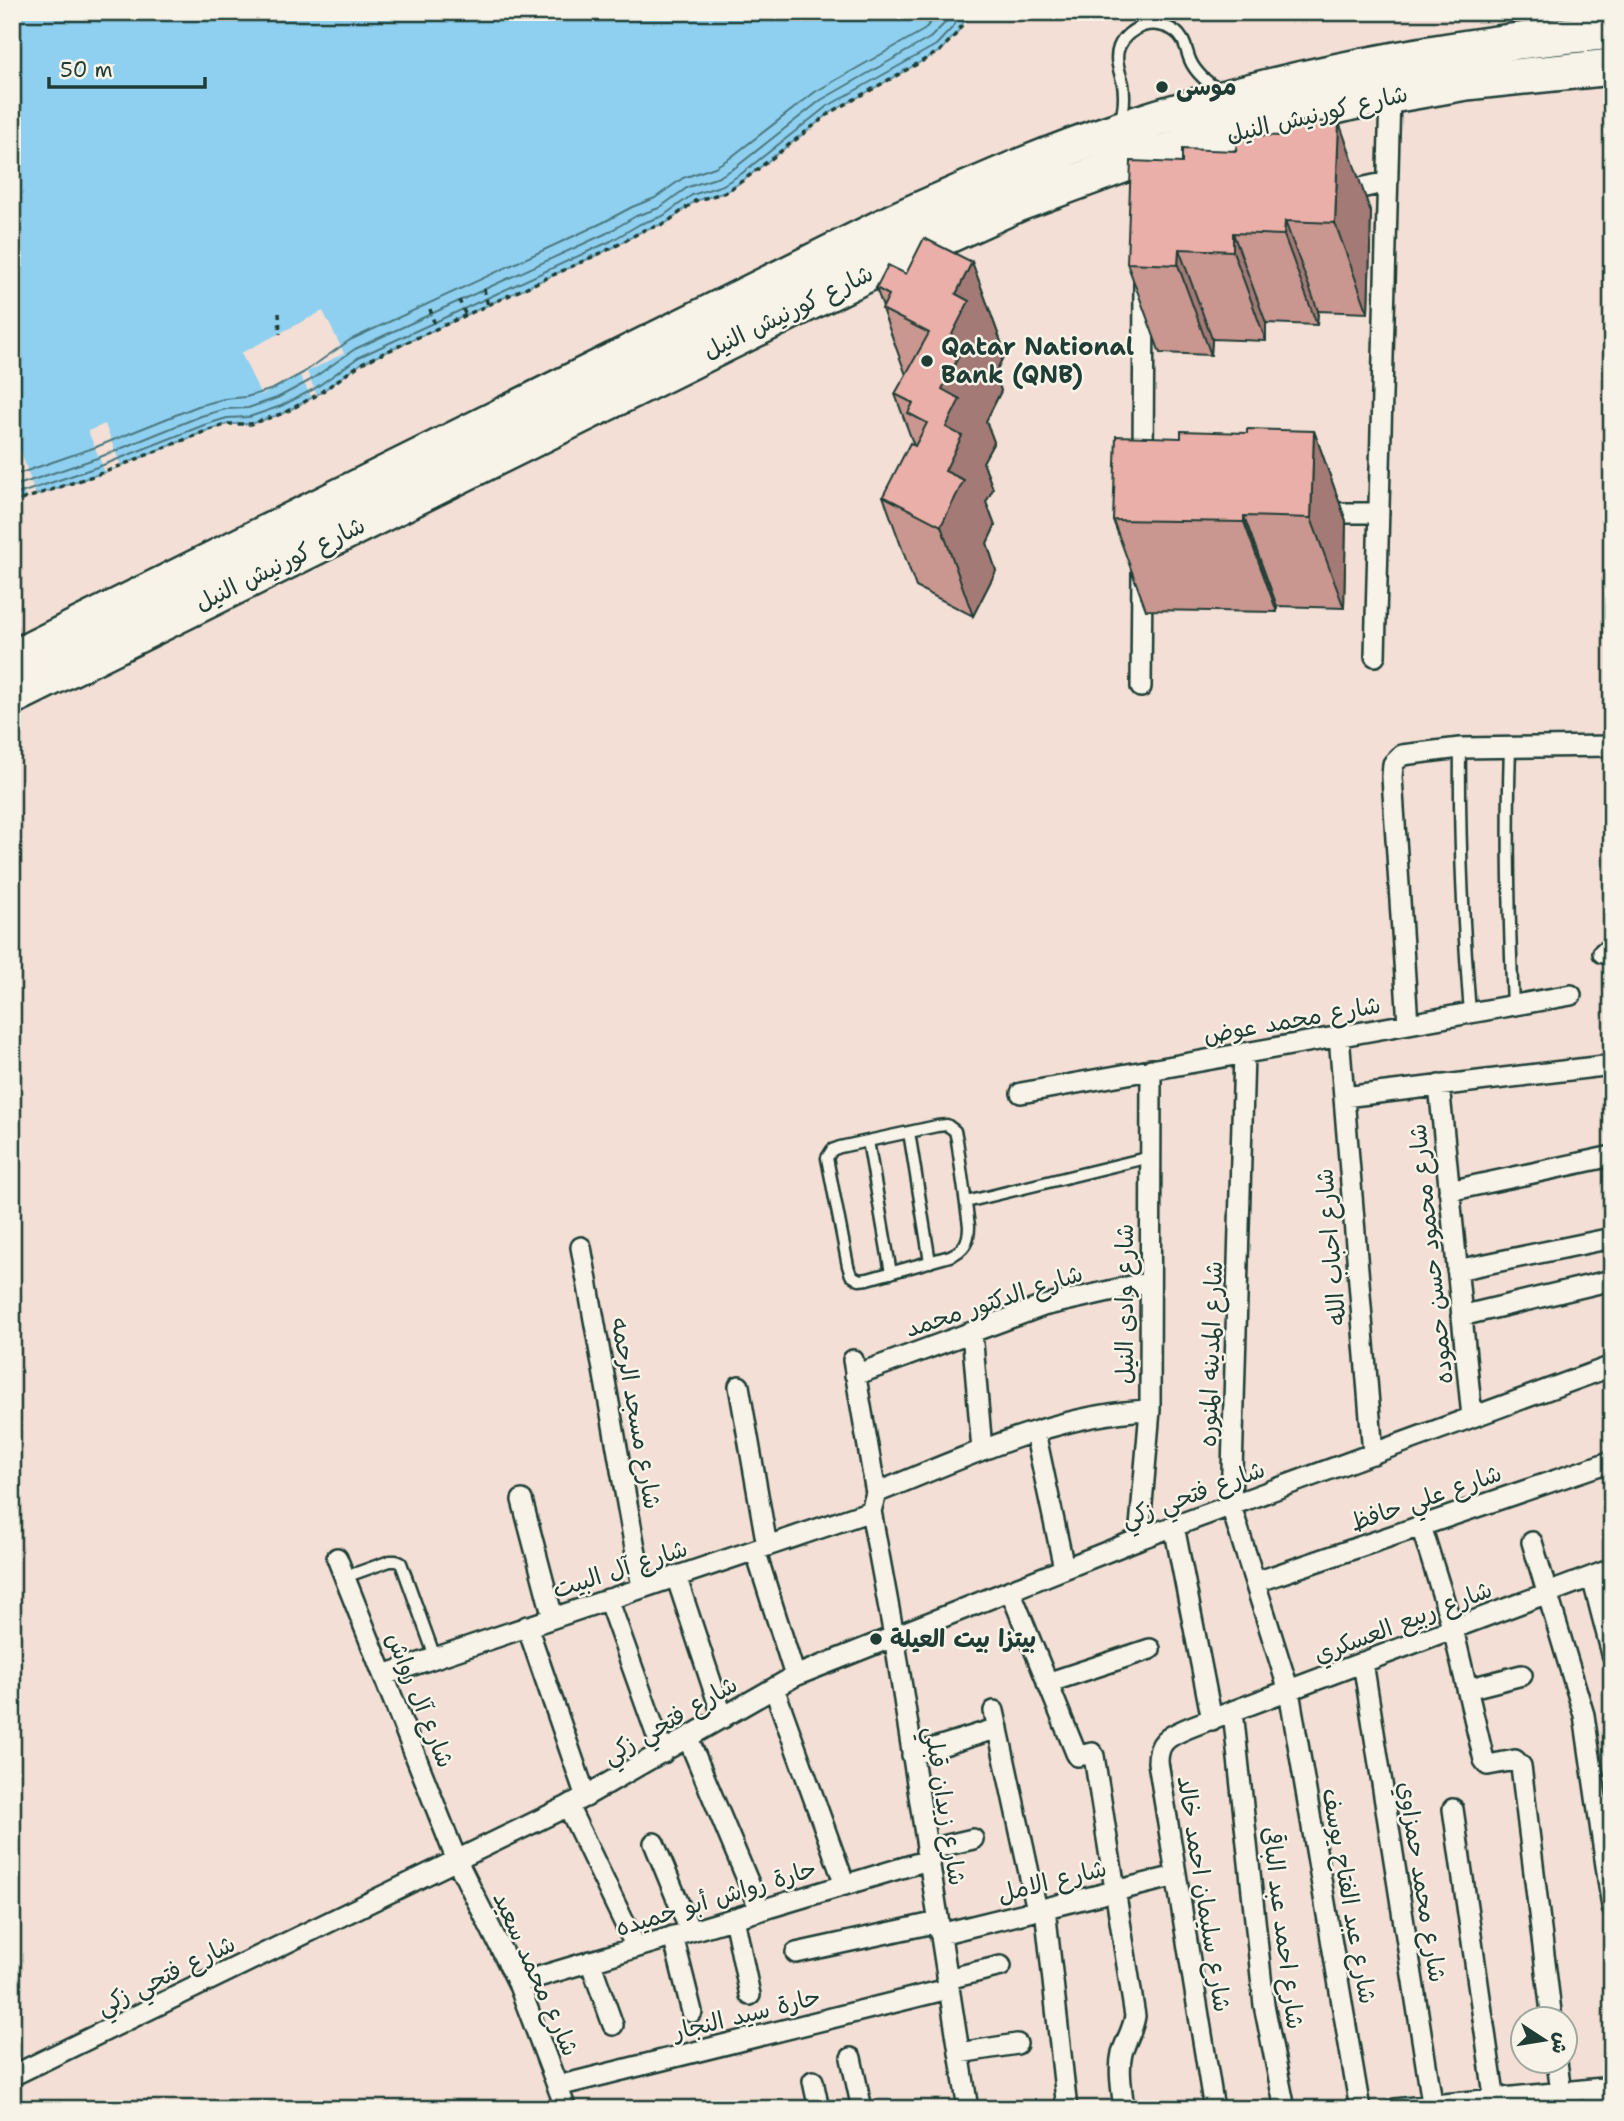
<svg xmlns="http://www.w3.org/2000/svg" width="1624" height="2121" viewBox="0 0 1624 2121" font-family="'Shantell Sans','Playpen Sans Arabic',sans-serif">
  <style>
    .water { fill: #8fd0f0; stroke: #6295a5; stroke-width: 2 }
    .pier { fill: #f3dfd5 }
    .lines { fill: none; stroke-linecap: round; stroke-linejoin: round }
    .shore { stroke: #4c787f; stroke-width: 2 }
    .lane-casing { stroke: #1f3d34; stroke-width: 15 }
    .street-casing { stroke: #1f3d34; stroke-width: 24 }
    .highway-casing { stroke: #1f3d34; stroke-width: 40 }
    .path { stroke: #1f3d34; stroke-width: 3.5; stroke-dasharray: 5 5; stroke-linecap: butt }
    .lane { stroke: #f7f3e8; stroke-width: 10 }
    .street { stroke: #f7f3e8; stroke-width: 19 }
    .highway { stroke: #f7f3e8; stroke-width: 35 }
    .wall { fill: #c99690; stroke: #1f3d34; stroke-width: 2 }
    .shaded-wall { fill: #a47a76; stroke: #1f3d34; stroke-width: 2 }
    .building { fill: #eaafa8; stroke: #1f3d34; stroke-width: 2 }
    .poi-dot { fill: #1f3d34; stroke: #f7f3e8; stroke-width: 2.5 }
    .labels { text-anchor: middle; stroke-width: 5; stroke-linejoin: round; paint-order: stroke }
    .poi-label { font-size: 24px; font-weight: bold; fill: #1f3d34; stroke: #f7f3e8; text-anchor: start }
    .street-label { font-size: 24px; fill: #1f3d34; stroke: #f7f3e8 }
  </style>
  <rect width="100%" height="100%" fill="#f3dfd5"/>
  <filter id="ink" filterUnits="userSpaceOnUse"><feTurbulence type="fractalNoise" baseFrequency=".0143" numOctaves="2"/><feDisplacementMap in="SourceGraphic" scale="14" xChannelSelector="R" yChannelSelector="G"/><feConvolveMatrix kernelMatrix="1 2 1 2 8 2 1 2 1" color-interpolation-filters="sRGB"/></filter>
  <g filter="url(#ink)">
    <!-- water -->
    <path class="water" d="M12 12H970L957 33 940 51 830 113 745 179 726 192 695 201 666 223 644 230 614 247 362 363 317 395 284 413 251 424H228L206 431 105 472 12 503Z"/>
    <!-- pier -->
    <path class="pier" d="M323 311 344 353 307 372 317 395 312 398 300 376 261 395 241 353Z
      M105 424 121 466 105 472 88 431Z
      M21 452 36 496 26 499 12 462V455Z"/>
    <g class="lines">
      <!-- shore -->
      <path class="shore" d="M12 476 96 447 198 406 224 399 246 397 273 389 303 373 350 340 602 223 632 207 655 198 683 178 715 167 730 158 815 92 924 30 939 12
        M12 487 100 457 201 416 226 409 248 408 277 398 309 381 355 349 607 233 636 216 659 208 688 187 719 177 736 167 821 100 930 38 945 23 951 12
        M12 496 103 465 204 425 227 418 249 417 281 406 314 389 359 357 611 241 640 224 663 216 692 195 723 185 741 174 826 107 936 45 952 28 962 12"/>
      <defs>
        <path id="lane" d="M1120 122C1124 110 1125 97 1123 84 1120 71 1114 60 1119 47 1123 37 1133 29 1143 26 1157 22 1175 27 1182 39 1186 45 1187 53 1190 60 1195 72 1208 84 1220 90
          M1460 748C1459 837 1463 924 1470 1013
          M1510 748C1507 834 1509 919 1513 1005
          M947 1125 955 1131 957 1140 969 1226C969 1242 964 1250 950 1256L868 1279 859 1280 851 1275 848 1266 827 1158 832 1150 840 1147 937 1126Z
          M909 1132 930 1262
          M868 1141 891 1273
          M966 1202 1150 1157
          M345 1577 390 1561H396L401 1563 435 1657"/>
        <path id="street" d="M1338 193 1388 182
          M1143 463 1144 283
          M1318 513H1379
          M1375 656 1390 95
          M1141 687 1142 573
          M1603 953 1612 952
          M1408 1024 1392 777 1393 764 1402 755 1460 748 1612 746
          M1339 1036 1373 1454
          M1244 1053 1231 1506 1289 1691 1360 2109
          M1439 1085 1472 1417
          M1021 1093 1571 995
          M1344 1097 1612 1065
          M1449 1191 1612 1156
          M581 1247 642 1587
          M1457 1270 1612 1238
          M1461 1316 1612 1280
          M972 1332 982 1450
          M853 1360 876 1493 871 1511 894 1636 968 2109
          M855 1375 1043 1306 1149 1282
          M739 1386 767 1546
          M1035 1432 1064 1568
          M876 1493C963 1458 1054 1414 1150 1410
          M522 1500 553 1618
          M1174 1526 1212 1720
          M1421 1526 1453 1629 1484 1760 1488 1765 1515 1760 1521 1766 1552 2020
          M1139 1539 1150 1410 1151 1069
          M1532 1542 1584 1715 1612 1907
          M755 1550 795 1676
          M337 1558 457 1861 518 1983 566 2109
          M676 1576 723 1718
          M1592 1577 1612 1654
          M1256 1582 1612 1461
          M1010 1590 1076 1753 1078 1756 1092 1753 1094 1756 1135 2016C1133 2030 1126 2040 1122 2053 1118 2070 1122 2091 1124 2109
          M608 1599 663 1753
          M527 1626 586 1797
          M1363 1662 1433 2109
          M384 1675 871 1511
          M1047 1683 1150 1649
          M774 1688 845 1885
          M1467 1689 1522 1675
          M994 1711 1037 1910
          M1233 1711 1264 2005 1285 2109
          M688 1738 760 1910
          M912 1755 998 1728
          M568 1806 636 1947
          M1453 1809 1496 2109
          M654 1843 690 1931
          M926 1850 973 1839
          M1045 1908 1067 2109
          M734 1918 750 1995
          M940 1934 1176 1876
          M673 1936 692 2012
          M796 1953 938 1922
          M590 1961 613 2025
          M947 1979 1001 1966
          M518 1983 928 1860
          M959 2053 1017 2044
          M851 2058 862 2109
          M1557 2062 1561 2092
          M12 2076 568 1806 795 1676 1139 1539 1612 1366
          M813 2081 819 2109
          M558 2086 948 1989
          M1592 2089 1595 2109
          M1214 2109 1158 1762C1158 1754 1159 1747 1165 1741 1175 1730 1217 1718 1233 1711L1612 1569
          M1395 2109 1612 2087"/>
        <path id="highway" d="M12 659 897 220C970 188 1042 155 1118 130 1280 77 1442 46 1612 31
          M12 697 913 251 1019 203 1128 163 1241 129 1352 102 1466 82 1612 67"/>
      </defs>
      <!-- lane casing -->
      <use href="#lane" class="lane-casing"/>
      <!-- street casing -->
      <use href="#street" class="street-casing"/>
      <!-- highway casing -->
      <use href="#highway" class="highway-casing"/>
      <!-- path -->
      <path class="path" d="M484 289 488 306
        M459 300 466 316
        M430 309 436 329
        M279 313 280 334
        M12 503 105 472 206 431 228 424H251L284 413 317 395 362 363 614 247 644 230 666 223 695 201 726 192 745 179 830 113 940 51 957 33 970 12"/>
      <!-- lane -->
      <use href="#lane" class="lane"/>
      <!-- street -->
      <use href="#street" class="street"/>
      <!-- highway -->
      <use href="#highway" class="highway"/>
    </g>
    <!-- wall -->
    <path class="wall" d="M1236 151 1371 213 1368 313 1318 311 1317 325 1266 323V341L1212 339 1211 355 1160 353 1127 263 1182 163Z
      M972 262 1005 353 995 373 1001 391 986 421 994 442 983 462 993 489 986 502 995 526 987 543 996 571 973 616 916 587 883 496 914 446 895 394 906 375 882 309 883 307 876 288 906 274Z
      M1314 431 1346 521 1344 608 1277 606V612L1146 610 1113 520 1181 438Z"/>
    <!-- shaded-wall -->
    <path class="shaded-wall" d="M1339 122 1371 213 1368 313 1335 223Z
      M1285 221 1318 311 1317 325 1284 235Z
      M1233 233 1266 323V341L1233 251Z
      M1179 249 1212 339 1211 355 1178 265Z
      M972 262 1005 353 995 373 1001 391 986 421 994 442 983 462 993 489 986 502 995 526 987 543 996 571 973 616 941 526 945 471 946 427 942 389 947 344 956 294Z
      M1314 431 1346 521 1344 608 1311 518Z
      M1244 516 1277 606V612L1244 522Z"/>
    <!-- building -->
    <path class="building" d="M1289 121 1339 122 1335 223 1285 221 1284 235 1233 233V251L1179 249 1178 265 1127 263 1131 161 1182 163V149L1236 151 1237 135 1288 136Z
      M924 238 972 262 956 294 969 301 947 344 961 352 942 389 960 399 946 427 962 436 945 471 964 480 941 526 883 496 910 443 915 446 927 423 908 413 913 403 895 394 929 333 882 309 889 295 876 288 888 265 906 274Z
      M1247 429 1314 431 1311 518 1244 516V522L1113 520 1116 436 1181 438V431L1247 433Z"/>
  </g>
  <!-- markers -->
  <g class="poi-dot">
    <circle cx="1162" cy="87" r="7"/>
    <circle cx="927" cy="361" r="7"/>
    <circle cx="876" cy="1639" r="7"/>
  </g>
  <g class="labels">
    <!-- poi labels -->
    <g class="poi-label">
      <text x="1176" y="95">موسى</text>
      <text x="941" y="355">Qatar National<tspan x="941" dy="28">Bank (QNB)</tspan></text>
      <text x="890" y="1647">بيتزا بيت العيلة</text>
    </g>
    <!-- street labels -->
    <g class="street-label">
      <text transform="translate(1317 114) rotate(-13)" y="8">شارع كورنيش النيل</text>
      <text transform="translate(788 312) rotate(-26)" y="8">شارع كورنيش النيل</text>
      <text transform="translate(280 564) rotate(-26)" y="8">شارع كورنيش النيل</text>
      <text transform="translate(1292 1020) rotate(-10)" y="8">شارع محمد عوض</text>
      <text transform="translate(1331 1247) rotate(-95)" y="8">شارع احباب الله</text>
      <text transform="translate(1431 1254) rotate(-96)" y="8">شارع محمود حسن حموده</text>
      <text transform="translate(994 1301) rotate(-18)" y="8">شارع الدكتور محمد</text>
      <text transform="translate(1125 1304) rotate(-90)" y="8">شارع وادى النيل</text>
      <text transform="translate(1211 1354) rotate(-88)" y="8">شارع المدينه المنوره</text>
      <text transform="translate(636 1413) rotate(80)" y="8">شارع مسجد الرحمه</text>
      <text transform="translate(1193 1494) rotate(-20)" y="8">شارع فتحي زكي</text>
      <text transform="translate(1426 1498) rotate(-19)" y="8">شارع علي حافظ</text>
      <text transform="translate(620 1569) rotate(-18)" y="8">شارع آل البيت</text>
      <text transform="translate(1403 1622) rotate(-21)" y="8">شارع ربيع العسكري</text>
      <text transform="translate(420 1700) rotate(68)" y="8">شارع آل رواش</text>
      <text transform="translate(670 1720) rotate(-30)" y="8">شارع فتحي زكي</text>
      <text transform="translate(945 1806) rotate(81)" y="8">شارع زيدان قبلي</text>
      <text transform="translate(1052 1881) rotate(-14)" y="8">شارع الامل</text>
      <text transform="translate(1422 1882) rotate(81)" y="8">شارع محمد حمزاوي</text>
      <text transform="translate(1204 1894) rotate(81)" y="8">شارع سليمان احمد خالد</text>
      <text transform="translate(1349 1896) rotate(80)" y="8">شارع عبد الفتاح يوسف</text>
      <text transform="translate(716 1898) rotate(-17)" y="8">حارة رواش أبو حميده</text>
      <text transform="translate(1283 1928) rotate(83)" y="8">شارع احمد عبد الباقى</text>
      <text transform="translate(536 1974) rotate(66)" y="8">شارع محمد سعيد</text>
      <text transform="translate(166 1975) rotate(-26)" y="8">شارع فتحي زكي</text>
      <text transform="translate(747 2014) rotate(-14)" y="8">حارة سيد النجار</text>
    </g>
  </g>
  <!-- margin -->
  <rect width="1624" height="2121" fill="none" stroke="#f7f3e8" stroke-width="42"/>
  <rect x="21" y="21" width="1582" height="2079" fill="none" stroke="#1f3d34" stroke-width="2.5" filter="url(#ink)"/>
  <!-- north arrow -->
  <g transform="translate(1544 2040) rotate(102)"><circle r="33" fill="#f7f3e8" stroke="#a1aaa0" stroke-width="2"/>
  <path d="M0-5L12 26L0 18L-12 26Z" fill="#1f3d34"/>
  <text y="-10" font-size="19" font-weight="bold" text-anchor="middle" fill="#1f3d34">ش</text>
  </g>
  <!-- scale -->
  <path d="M49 77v10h156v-10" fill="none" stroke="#1f3d34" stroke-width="3.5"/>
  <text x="60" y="77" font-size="21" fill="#1f3d34" stroke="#f7f3e8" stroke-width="5" paint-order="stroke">50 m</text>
</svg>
